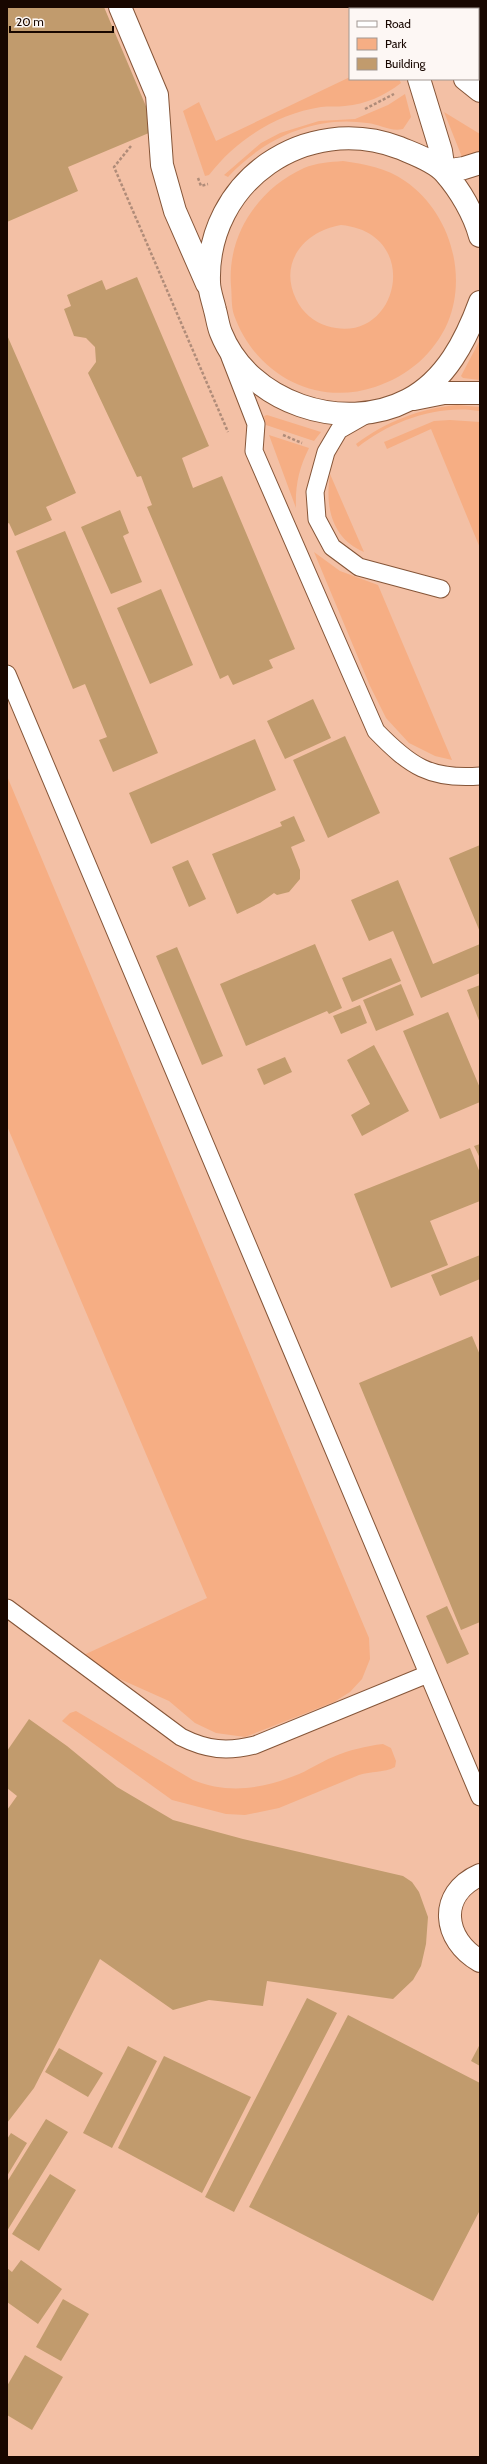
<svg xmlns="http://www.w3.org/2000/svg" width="487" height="2464" viewBox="0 0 487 2464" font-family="Cabin,sans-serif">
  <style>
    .built { fill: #f3c0a5; fill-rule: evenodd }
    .green { fill: #f6ae84; fill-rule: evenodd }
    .building { fill: #c19b6d }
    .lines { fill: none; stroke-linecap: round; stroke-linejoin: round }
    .lane-casing { stroke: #855538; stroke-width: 19 }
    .street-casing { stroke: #855538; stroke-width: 24 }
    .path { stroke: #b08c79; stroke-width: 2.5; stroke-dasharray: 3 2; stroke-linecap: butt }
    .lane { stroke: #fff; stroke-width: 17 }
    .street { stroke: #fff; stroke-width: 22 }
  </style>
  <rect width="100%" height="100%" fill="#facdb4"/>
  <!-- built -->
  <path class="built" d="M7 7H480V2457H7ZM350 9H478V79H350Z"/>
  <!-- green -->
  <path class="green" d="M442 7H480V52L478 50V9H444Z
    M350 77 399 79 401 83C384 96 366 104 345 106 337 107 329 106 321 107 276 114 236 140 209 175L205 176 183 111 199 102 216 141Z
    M405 94 411 117 403 129C390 132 380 124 367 123 314 115 263 139 228 177L224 175 261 143 280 133 319 121 355 119 388 105Z
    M444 112 480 134V174L468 172Z
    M343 161C364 164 387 168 405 181 449 211 468 273 448 322 434 354 408 376 375 387 315 407 255 374 234 315 231 306 232 295 231 286 227 235 258 189 304 168 316 163 330 162 343 161ZM341 225C425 233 398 348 327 326 314 322 302 312 296 299 278 262 305 231 341 225Z
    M480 340V380L463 378 461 376Z
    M457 405 480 407V411C439 404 390 421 358 447L356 444C385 422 421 408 457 405Z
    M267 415 321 432 314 441 266 425 264 416Z
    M450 420 480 422V548L431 429 387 449 384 442 434 421Z
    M269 435 309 448C299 468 295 486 296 508Z
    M330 474 364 552C331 538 325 506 330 474Z
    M314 552 340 571 378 585 452 760 435 756 409 743 386 718 370 686Z
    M7 776 369 1638 370 1659 362 1679 350 1692 334 1702 245 1737 216 1733 195 1723 169 1701 75 1659 207 1598 7 1126Z
    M76 1711 193 1780C227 1794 261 1789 294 1776 308 1771 320 1762 333 1757 349 1750 366 1746 383 1744L391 1748 396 1761 395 1767C384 1773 371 1771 359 1775L279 1808 245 1815 226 1814 172 1800 62 1721 70 1713Z"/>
  <!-- building -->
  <path class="building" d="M7 7H104L156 130 68 167 78 191 7 222Z
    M137 277 209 446 182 458 193 488 222 476 295 649 269 660 273 668 233 685 228 675 220 679 147 507 152 505 141 476 137 477 88 373 96 362 95 347 86 338 74 336 64 309 71 306 67 295 102 280 106 290Z
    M7 335 76 493 46 507 52 520 15 536 9 523 7 524Z
    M120 510 129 533 123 536 142 582 111 594 81 527Z
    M65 531 158 753 113 772 99 740 107 737 85 684 73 689 16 551Z
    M161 589 193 665 150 684 117 608Z
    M313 699 331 738 285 759 267 721Z
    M345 736 380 813 328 838 293 760Z
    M255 739 276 790 151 844 129 793Z
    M294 816 305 841 291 847 300 870V879L289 892 277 895 274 893 260 903 237 914 212 854 282 826 280 822Z
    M480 845V932L449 858Z
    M188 860 206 899 189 907 172 867Z
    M398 880 433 964 480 944V973L421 998 393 931 369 941 351 900Z
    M315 944 342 1008 329 1014 327 1011 246 1046 220 984Z
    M177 947 223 1056 202 1065 156 956Z
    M391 958 401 981 352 1002 342 978Z
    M401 984 414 1015 376 1031 363 1000Z
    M480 985V1023L467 990Z
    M360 1005 367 1023 341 1034 333 1016Z
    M448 1012 480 1088V1102L440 1119 403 1031Z
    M374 1045 409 1111 362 1136 351 1115 370 1104 347 1060Z
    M285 1057 292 1072 264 1085 257 1069Z
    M480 1144V1158L474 1146Z
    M470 1148 480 1173V1201L430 1221 448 1265 391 1288 354 1194Z
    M480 1255V1279L440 1296 431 1275Z
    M472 1336 480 1355V1622L461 1630 359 1383Z
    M447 1606 469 1654 447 1664 426 1616Z
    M29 1719 67 1746 117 1787 173 1820 243 1839 403 1876 412 1882 419 1892 428 1917 426 1944 421 1966 413 1980 393 1999 267 1981 263 2006 209 2000 173 2010 100 1959 34 2088 7 2123V1810L17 1796 7 1788V1751Z
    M307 1998 337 2013 234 2212 205 2197Z
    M348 2015 480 2083V2210L433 2301 249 2207Z
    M480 2044V2066L471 2061Z
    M128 2046 157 2061 112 2148 83 2133Z
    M59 2048 103 2073 88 2097 45 2072Z
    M164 2056 251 2097 202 2193 118 2148Z
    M46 2119 68 2132 7 2231V2182Z
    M11 2133 27 2143 7 2176V2139Z
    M50 2174 76 2190 39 2251 12 2234Z
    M21 2260 62 2289 38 2324 7 2302V2268L12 2272Z
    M63 2299 89 2314 61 2361 36 2347Z
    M25 2355 63 2377 32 2430 7 2415V2386Z"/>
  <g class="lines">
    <defs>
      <path id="lane" d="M230 357 256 424 254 451 376 731C410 766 430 780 480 776
        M367 414 339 430 326 452 315 492 317 519 332 547 359 567 441 589
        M7 674 480 1797
        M7 1608 181 1737C207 1750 227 1752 255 1745L428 1674"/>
      <path id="street" d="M120 7 157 95 162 165 175 211 207 284
        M395 7 396 9
        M414 7 415 9
        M419 79 441 151 444 171
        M465 79 480 91
        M444 171 464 168 480 163
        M480 236C474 214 460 190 445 173 435 161 414 154 400 148 306 112 206 181 209 282 209 291 213 301 215 310 217 317 218 326 221 333 249 403 343 434 408 400 446 380 466 340 480 302
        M414 399 444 393H480
        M480 1875C437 1894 443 1940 480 1961"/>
    </defs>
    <!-- lane casing -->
    <use href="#lane" class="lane-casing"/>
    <!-- street casing -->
    <use href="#street" class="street-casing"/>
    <!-- path -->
    <path class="path" d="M474 9 476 7
      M478 44 480 46
      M365 109 394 94
      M131 146 114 167 228 432
      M198 178 201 186 208 184
      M283 435 302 443"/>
    <!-- lane -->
    <use href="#lane" class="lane"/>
    <!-- street -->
    <use href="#street" class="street"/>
  </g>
  <!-- border -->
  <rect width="487" height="2464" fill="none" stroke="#180700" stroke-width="16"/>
  <!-- legend -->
  <rect x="349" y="8" width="130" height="72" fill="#fdf7f4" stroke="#a19792"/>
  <rect x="357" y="21" width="20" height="6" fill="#ffffff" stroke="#a19792"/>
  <text x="385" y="28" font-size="12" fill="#180700">Road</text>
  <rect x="357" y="38" width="20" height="12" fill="#f6ae84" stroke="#a19792"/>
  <text x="385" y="48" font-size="12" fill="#180700">Park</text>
  <rect x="357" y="58" width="20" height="12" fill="#c19b6d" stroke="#a19792"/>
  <text x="385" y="68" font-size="12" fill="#180700">Building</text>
  <!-- scale -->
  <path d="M10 26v6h103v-6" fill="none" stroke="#180700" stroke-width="2"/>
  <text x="16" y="26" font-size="12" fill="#180700" stroke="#fdf7f4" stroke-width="3" paint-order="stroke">20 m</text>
</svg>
